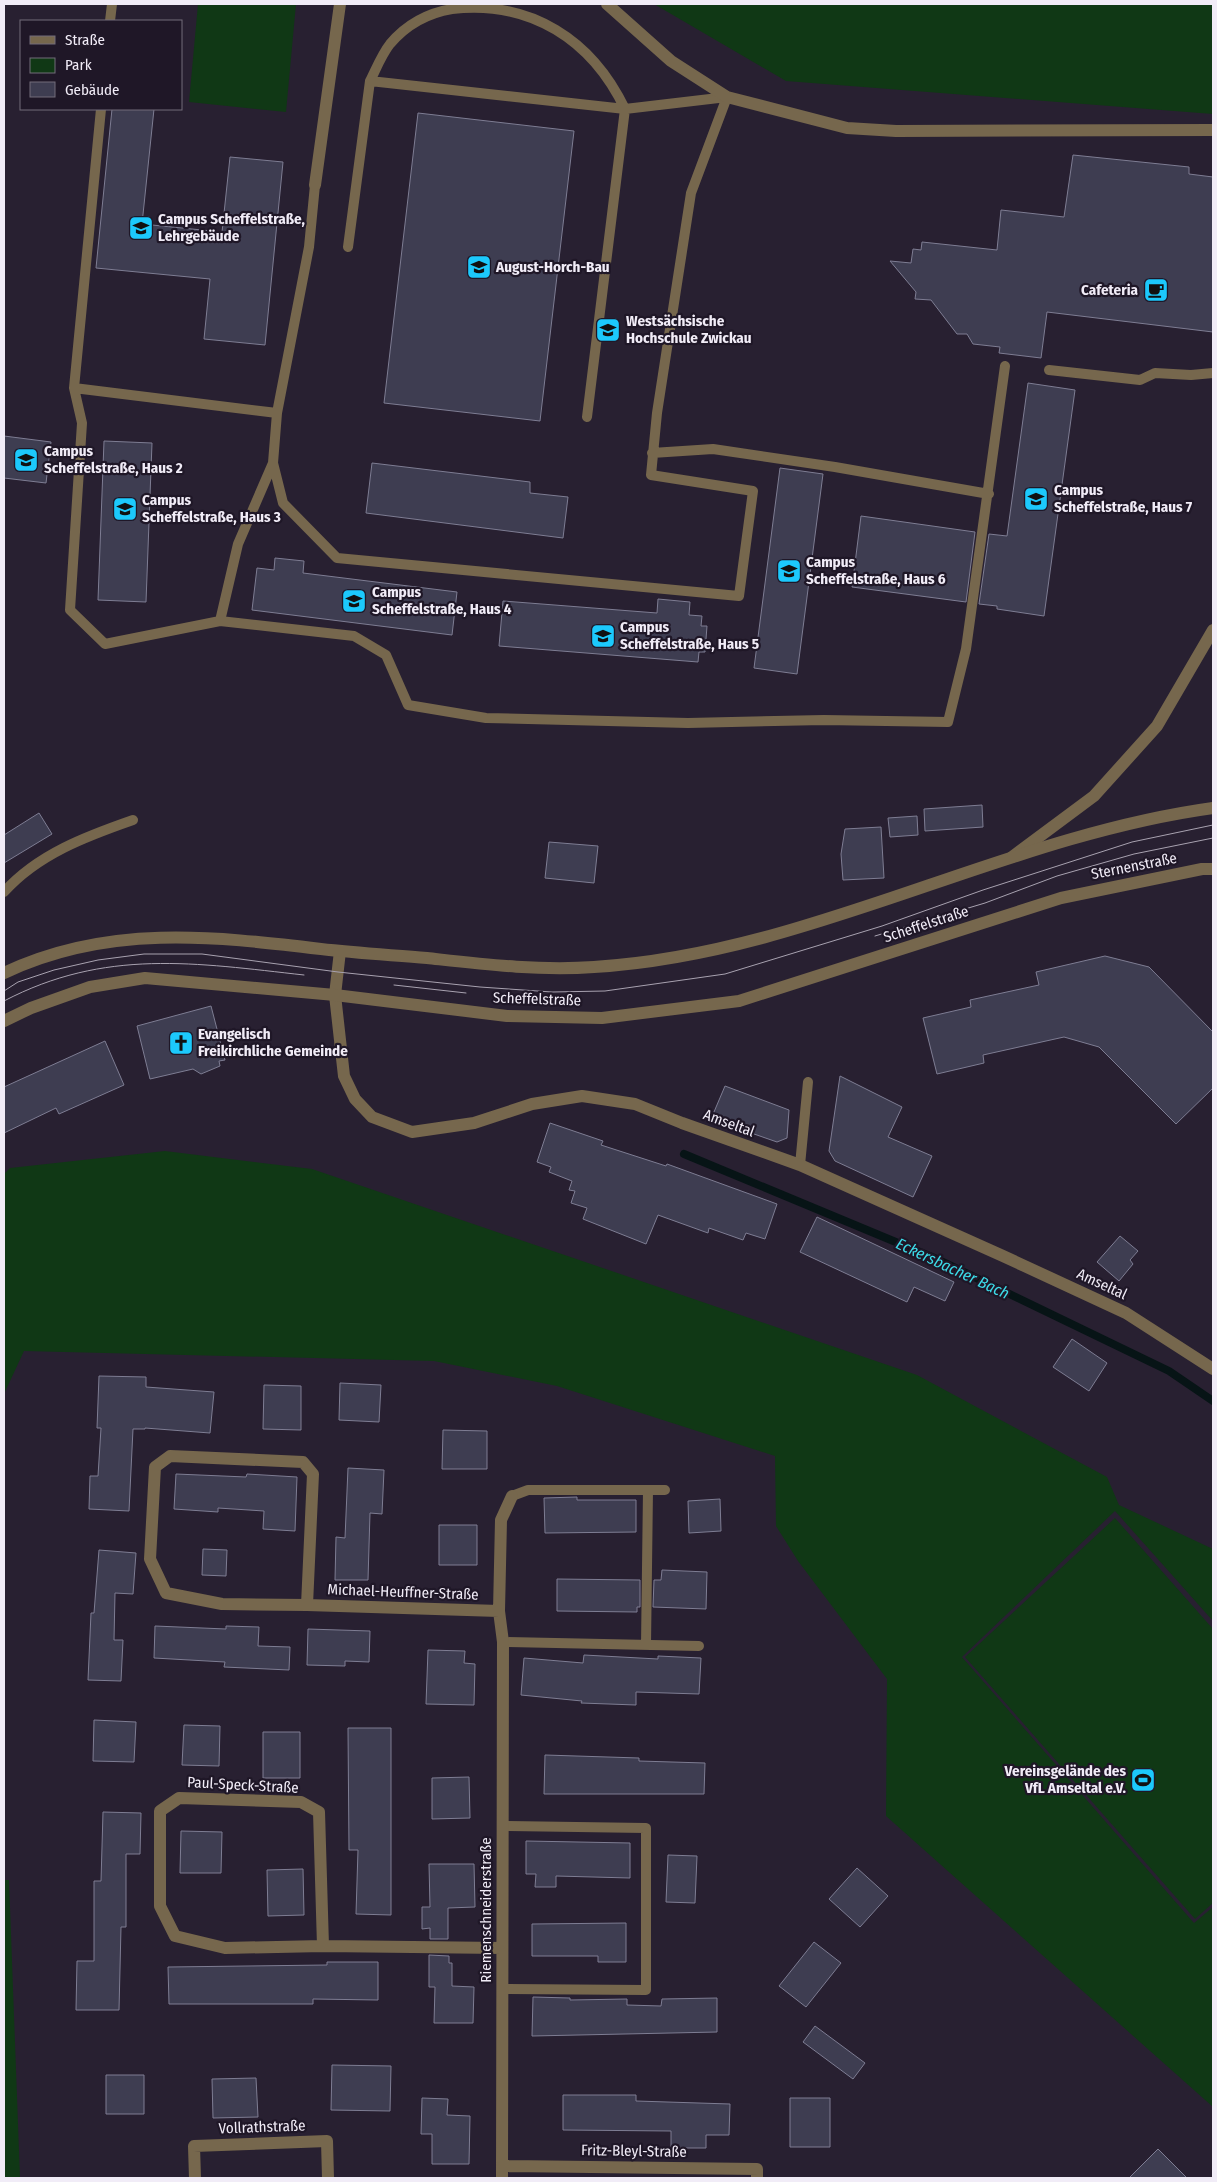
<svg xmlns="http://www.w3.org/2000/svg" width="1217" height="2182" viewBox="0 0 1217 2182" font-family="'Fira Sans Condensed',sans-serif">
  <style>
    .green { fill: #103815 }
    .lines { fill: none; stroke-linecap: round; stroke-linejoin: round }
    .stream { stroke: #071416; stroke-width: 8 }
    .building { fill: #3e3d51; stroke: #7e7d93 }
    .service { stroke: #76674d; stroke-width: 10 }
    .minor { stroke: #76674d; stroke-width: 12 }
    .tertiary { stroke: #76674d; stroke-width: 12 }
    .tram { stroke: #a8a2b0; stroke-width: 1 }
    .labels { text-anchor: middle; stroke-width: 4.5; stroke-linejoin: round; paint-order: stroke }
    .poi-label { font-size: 15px; font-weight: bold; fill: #f1ecf7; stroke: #1f1727; text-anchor: start }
    .street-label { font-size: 15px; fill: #f1ecf7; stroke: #1f1727 }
    .water-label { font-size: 16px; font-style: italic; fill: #3ddbe8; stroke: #1f1727 }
  </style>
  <rect width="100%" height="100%" fill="#282031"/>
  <!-- green -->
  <path class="green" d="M198 4H296L286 112 189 102Z
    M654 4H1213V114L786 81Z
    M165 1151 312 1169 917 1375 1107 1477 1119 1505 1213 1549V1621L1115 1511 962 1657 1194 1923 1213 1907V2107L886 1816 887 1679 798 1561 776 1526 775 1456 557 1386 434 1361 24 1351 4 1394V1174L10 1168Z
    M1115 1518 1213 1629V1903L1195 1919 965 1657Z
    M4 1880H9L20 2178H4Z"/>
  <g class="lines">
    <!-- stream -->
    <path class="stream" d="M684 1154 939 1260 1169 1371 1213 1401"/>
  </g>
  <!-- building -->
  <path class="building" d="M112 109H154L142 224 222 232 230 157 283 162 265 345 204 339 210 279 96 268Z
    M418 113 574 131 540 421 384 403Z
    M1073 155 1189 167V174L1213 177V332L1047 312 1041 358 999 353 1000 347 973 344 967 334H957L931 300 915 299 916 292 890 261 911 263 913 249 921 250 922 242 997 250 1001 210 1064 217Z
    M1028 383 1075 390 1044 616 997 609V606L979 604 989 534 1007 536Z
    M4 436 51 442 46 483 4 478Z
    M104 441 152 443 146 602 98 600Z
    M372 463 530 482V493L568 497 563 538 366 513Z
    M780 468 823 474 797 674 754 668Z
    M861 516 975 532 966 602 852 587Z
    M275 558 304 561 303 573 457 592 452 635 252 610 257 568 274 570Z
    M658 599 690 602 689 615 702 616 701 626H707L705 652H699L698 662 499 646 503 601 657 613Z
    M982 805 983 827 925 831 924 809Z
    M39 813 52 834 4 863V835Z
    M917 816 918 835 890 837 888 818Z
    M881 827 884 878 843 880 841 854 845 829Z
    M549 842 598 846 594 883 545 878Z
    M1105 956 1149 967 1213 1032V1088L1176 1124 1099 1047 1064 1037 983 1055 984 1063 937 1074 923 1018 971 1007 970 1000 1039 985 1036 972Z
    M211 1006 225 1060 219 1061 220 1066 201 1074 193 1069 150 1079 137 1026Z
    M105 1041 124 1085 59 1114 56 1108 4 1133V1087Z
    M840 1076 902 1107 888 1137 932 1156 913 1197 835 1161 829 1151Z
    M725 1086 789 1110 787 1138 777 1142 711 1119Z
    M550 1123 603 1141 601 1145 666 1166 667 1164 777 1204 765 1239 746 1233 743 1240 709 1228 708 1233 658 1215 646 1244 583 1219 587 1208 571 1203 575 1191 569 1190 572 1181 549 1172 551 1167 537 1162Z
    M817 1217 954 1282 945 1301 914 1287 907 1302 800 1252Z
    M1120 1236 1138 1251 1130 1260 1133 1264 1119 1281 1097 1262Z
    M1072 1339 1107 1363 1089 1391 1053 1367Z
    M99 1376 146 1377V1387L214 1392 210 1433 145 1428V1429H133L129 1511 89 1509 90 1476H98L101 1428H97Z
    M340 1383 381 1385 379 1422 339 1420Z
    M264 1385 301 1386V1430L263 1429Z
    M443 1430 487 1431V1469H442Z
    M348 1468 384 1470 382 1514 370 1513 368 1580H335L336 1537 345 1538Z
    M176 1474 246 1477 247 1474 297 1477 295 1531 263 1529 264 1511 218 1508V1512L174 1509Z
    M577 1497V1500H636V1532L545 1533 544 1498Z
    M720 1499 721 1531 689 1533 688 1501Z
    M439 1525H477V1565H439Z
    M203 1549 227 1550 226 1576 202 1575Z
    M99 1550 136 1553 133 1594 115 1593 114 1640H123L121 1681 88 1680 91 1613H94Z
    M662 1570 707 1572 706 1609 653 1607 654 1580H661Z
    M557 1579 640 1580V1607H637V1612L557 1611Z
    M155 1626 226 1629V1626L259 1627 258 1646 290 1647 289 1670 224 1667 225 1662 154 1658Z
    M308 1629 370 1631 369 1662 345 1661V1666L307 1665Z
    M428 1650 465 1651 464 1663 475 1664 474 1705 426 1704Z
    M584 1655 658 1659V1656L701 1658 699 1694 636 1692V1705L581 1703 582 1701 521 1695 524 1658 583 1663Z
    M94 1720 136 1722 134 1762 93 1761Z
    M184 1725 220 1726 219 1766 182 1765Z
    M348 1728H391V1915L356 1914 358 1850H349Z
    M263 1732H300V1778H263Z
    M545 1755 639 1758V1761L705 1763 704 1794H544Z
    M469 1777 470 1818 432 1819V1778Z
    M103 1812 141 1813 140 1854H126V1927H121L119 2010H76L77 1961H94V1881H101Z
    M181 1831 222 1832 221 1873H180Z
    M526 1841 630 1843V1878L556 1876V1887H535L536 1874H526Z
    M668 1855 697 1856 695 1903 666 1902Z
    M429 1864H474L475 1907 448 1908V1939H430V1928L422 1929V1907H430Z
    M857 1868 888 1896 860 1927 829 1899Z
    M303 1869 304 1915 268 1916 267 1870Z
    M626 1923V1962H598V1956H532V1924Z
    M814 1942 841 1963 806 2007 779 1986Z
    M429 1955 449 1956V1963H452V1986L474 1987 473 2023H434L435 1987H429Z
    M327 1962H378V2000L313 1999V2004H169L168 1967 327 1965Z
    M533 1997 570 1998V2000L627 1999V2005L661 2006 662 1999 717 1998V2032L532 2036Z
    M815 2026 865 2063 853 2079 803 2042Z
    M332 2065 391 2066 390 2111 331 2110Z
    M106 2075H144V2114H106Z
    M256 2078 258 2117 213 2118 212 2079Z
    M563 2095H636V2101L730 2104 729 2135H706V2148H671V2131L563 2130Z
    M422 2098 448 2099 447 2115 470 2116 469 2164H432V2134H421Z
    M790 2098H830V2147H790Z
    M1158 2149 1187 2178H1129Z"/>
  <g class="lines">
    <!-- service -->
    <path class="service" d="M110 21 112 4
      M370 81C376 69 382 54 390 44 406 25 428 13 452 9 531 0 592 40 625 109L587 417
      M101 109 74 388 277 413
      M1049 370 1140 380 1155 373 1191 375 1213 373
      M74 388 82 423 70 610 105 644 220 621 238 544 273 463 277 413 309 247 315 185
      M652 453 713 449 835 467 989 494
      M273 463 283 503 337 558 739 596 753 491 651 475 657 413 691 193 727 97 625 109 370 81 348 247
      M220 621 354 636 386 655 408 705 486 718 688 723 824 720 948 722 966 649 1005 366
      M4 892C38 854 87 836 133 820
      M800 1165 808 1082
      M512 1496 528 1490H665
      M503 1642 699 1646
      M646 1645 648 1490
      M502 1989 646 1990V1828L503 1826"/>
    <!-- minor -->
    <path class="minor" d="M607 4 671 61 727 97 847 128 896 131 1213 130
      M315 185 340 4
      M1012 857 1094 796 1157 726 1213 630
      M340 951 335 995 344 1076 355 1099 372 1117 412 1132 474 1123 532 1104 582 1096 635 1104 682 1123 800 1165 1003 1256 1126 1313 1213 1369
      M307 1605 222 1604 166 1593 150 1559 155 1467 170 1456 303 1462 313 1474 307 1605 499 1611
      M323 1946 225 1948 175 1936 160 1906V1811L179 1798 301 1802 319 1812 323 1946 502 1948
      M502 2166 757 2169V2178
      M195 2178 194 2146 327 2141 328 2178
      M502 2178 503 1642 499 1611 501 1520 512 1496"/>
    <!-- tertiary -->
    <path class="tertiary" d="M4 973C107 924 212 936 321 949 356 953 392 955 427 958 482 964 538 971 594 967 809 954 1001 837 1213 808
      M4 1021 31 1008 90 987 145 978 335 995 507 1016 602 1018 739 1001 1061 898 1202 869H1213"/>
    <!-- tram -->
    <path class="tram" d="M875 936 985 903 1057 876 1134 854 1213 838
      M394 985 466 993
      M4 991 18 982 54 970 98 960 144 954H202L338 972 480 987 552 992 605 991 725 974 882 926 983 890 1132 842 1213 825
      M511 996 556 999
      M4 1001C105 948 196 963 304 975"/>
  </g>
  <!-- icons -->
  <defs>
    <symbol id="university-square" viewBox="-11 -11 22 22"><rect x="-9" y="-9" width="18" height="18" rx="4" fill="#1cc9fc" stroke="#1f1727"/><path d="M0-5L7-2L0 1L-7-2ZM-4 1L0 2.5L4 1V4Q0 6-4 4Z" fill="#111"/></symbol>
    <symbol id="cafe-square" viewBox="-11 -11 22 22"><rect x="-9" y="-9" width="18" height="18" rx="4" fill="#1cc9fc" stroke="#1f1727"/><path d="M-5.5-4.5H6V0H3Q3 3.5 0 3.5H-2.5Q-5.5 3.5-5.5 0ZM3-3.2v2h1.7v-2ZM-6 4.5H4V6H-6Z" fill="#111"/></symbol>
    <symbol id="church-square" viewBox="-11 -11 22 22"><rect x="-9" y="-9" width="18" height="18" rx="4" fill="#1cc9fc" stroke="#1f1727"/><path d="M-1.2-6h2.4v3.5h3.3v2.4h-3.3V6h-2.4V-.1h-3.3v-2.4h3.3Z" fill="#111"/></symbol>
    <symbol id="stadium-square" viewBox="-11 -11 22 22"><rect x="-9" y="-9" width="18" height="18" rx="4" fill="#1cc9fc" stroke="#1f1727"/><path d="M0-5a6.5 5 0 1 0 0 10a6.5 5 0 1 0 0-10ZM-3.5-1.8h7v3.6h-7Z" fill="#111"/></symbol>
  </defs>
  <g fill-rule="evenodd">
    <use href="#university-square" x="127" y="214" width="28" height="28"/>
    <use href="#university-square" x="465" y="253" width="28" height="28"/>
    <use href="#cafe-square" x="1142" y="276" width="28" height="28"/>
    <use href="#university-square" x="594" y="316" width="28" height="28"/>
    <use href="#university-square" x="12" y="446" width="28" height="28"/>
    <use href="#university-square" x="1022" y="485" width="28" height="28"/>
    <use href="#university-square" x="111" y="495" width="28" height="28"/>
    <use href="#university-square" x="775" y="557" width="28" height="28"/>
    <use href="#university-square" x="340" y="587" width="28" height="28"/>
    <use href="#university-square" x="589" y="622" width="28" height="28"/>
    <use href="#church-square" x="167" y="1029" width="28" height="28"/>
    <use href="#stadium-square" x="1129" y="1766" width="28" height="28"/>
  </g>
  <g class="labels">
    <!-- poi labels -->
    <g class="poi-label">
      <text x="158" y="224">Campus Scheffelstraße,<tspan x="158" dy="17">Lehrgebäude</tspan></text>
      <text x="496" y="272">August-Horch-Bau</text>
      <text x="1138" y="295" text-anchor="end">Cafeteria</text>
      <text x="626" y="326">Westsächsische<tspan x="626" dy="17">Hochschule Zwickau</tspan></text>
      <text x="44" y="456">Campus<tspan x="44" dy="17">Scheffelstraße, Haus 2</tspan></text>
      <text x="1054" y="495">Campus<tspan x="1054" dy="17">Scheffelstraße, Haus 7</tspan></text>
      <text x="142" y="505">Campus<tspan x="142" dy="17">Scheffelstraße, Haus 3</tspan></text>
      <text x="806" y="567">Campus<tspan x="806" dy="17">Scheffelstraße, Haus 6</tspan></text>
      <text x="372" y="597">Campus<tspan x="372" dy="17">Scheffelstraße, Haus 4</tspan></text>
      <text x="620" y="632">Campus<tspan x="620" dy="17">Scheffelstraße, Haus 5</tspan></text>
      <text x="198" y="1039">Evangelisch<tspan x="198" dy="17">Freikirchliche Gemeinde</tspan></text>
      <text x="1126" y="1776" text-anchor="end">Vereinsgelände des<tspan x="1126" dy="17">VfL Amseltal e.V.</tspan></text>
    </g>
    <!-- street labels -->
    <g class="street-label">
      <text transform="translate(1134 866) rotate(-11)" y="5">Sternenstraße</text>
      <text transform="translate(926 924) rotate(-18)" y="5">Scheffelstraße</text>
      <text transform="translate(537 999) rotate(2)" y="5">Scheffelstraße</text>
      <text transform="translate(729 1123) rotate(20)" y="5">Amseltal</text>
      <text transform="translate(1102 1284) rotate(25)" y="5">Amseltal</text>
      <text transform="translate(403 1592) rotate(2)" y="5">Michael-Heuffner-Straße</text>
      <text transform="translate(243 1785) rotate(3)" y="5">Paul-Speck-Straße</text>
      <text transform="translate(486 1910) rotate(-90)" y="5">Riemenschneiderstraße</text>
      <text transform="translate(262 2127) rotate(-2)" y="5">Vollrathstraße</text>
      <text transform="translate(634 2151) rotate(1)" y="5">Fritz-Bleyl-Straße</text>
    </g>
    <!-- water labels -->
    <g class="water-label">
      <text transform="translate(953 1268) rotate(25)" y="6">Eckersbacher Bach</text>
    </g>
  </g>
  <!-- border -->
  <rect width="1217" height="2182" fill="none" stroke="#f1ecf7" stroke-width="10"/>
  <!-- legend -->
  <rect x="20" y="20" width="162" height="90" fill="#1f1727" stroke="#736c7a"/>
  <rect x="30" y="36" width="25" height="8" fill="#76674d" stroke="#736c7a"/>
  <text x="65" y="45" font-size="15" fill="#f1ecf7">Straße</text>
  <rect x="30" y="58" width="25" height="15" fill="#103815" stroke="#736c7a"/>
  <text x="65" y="70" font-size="15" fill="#f1ecf7">Park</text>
  <rect x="30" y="82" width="25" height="15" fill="#3e3d51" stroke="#736c7a"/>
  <text x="65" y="95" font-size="15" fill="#f1ecf7">Gebäude</text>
</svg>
